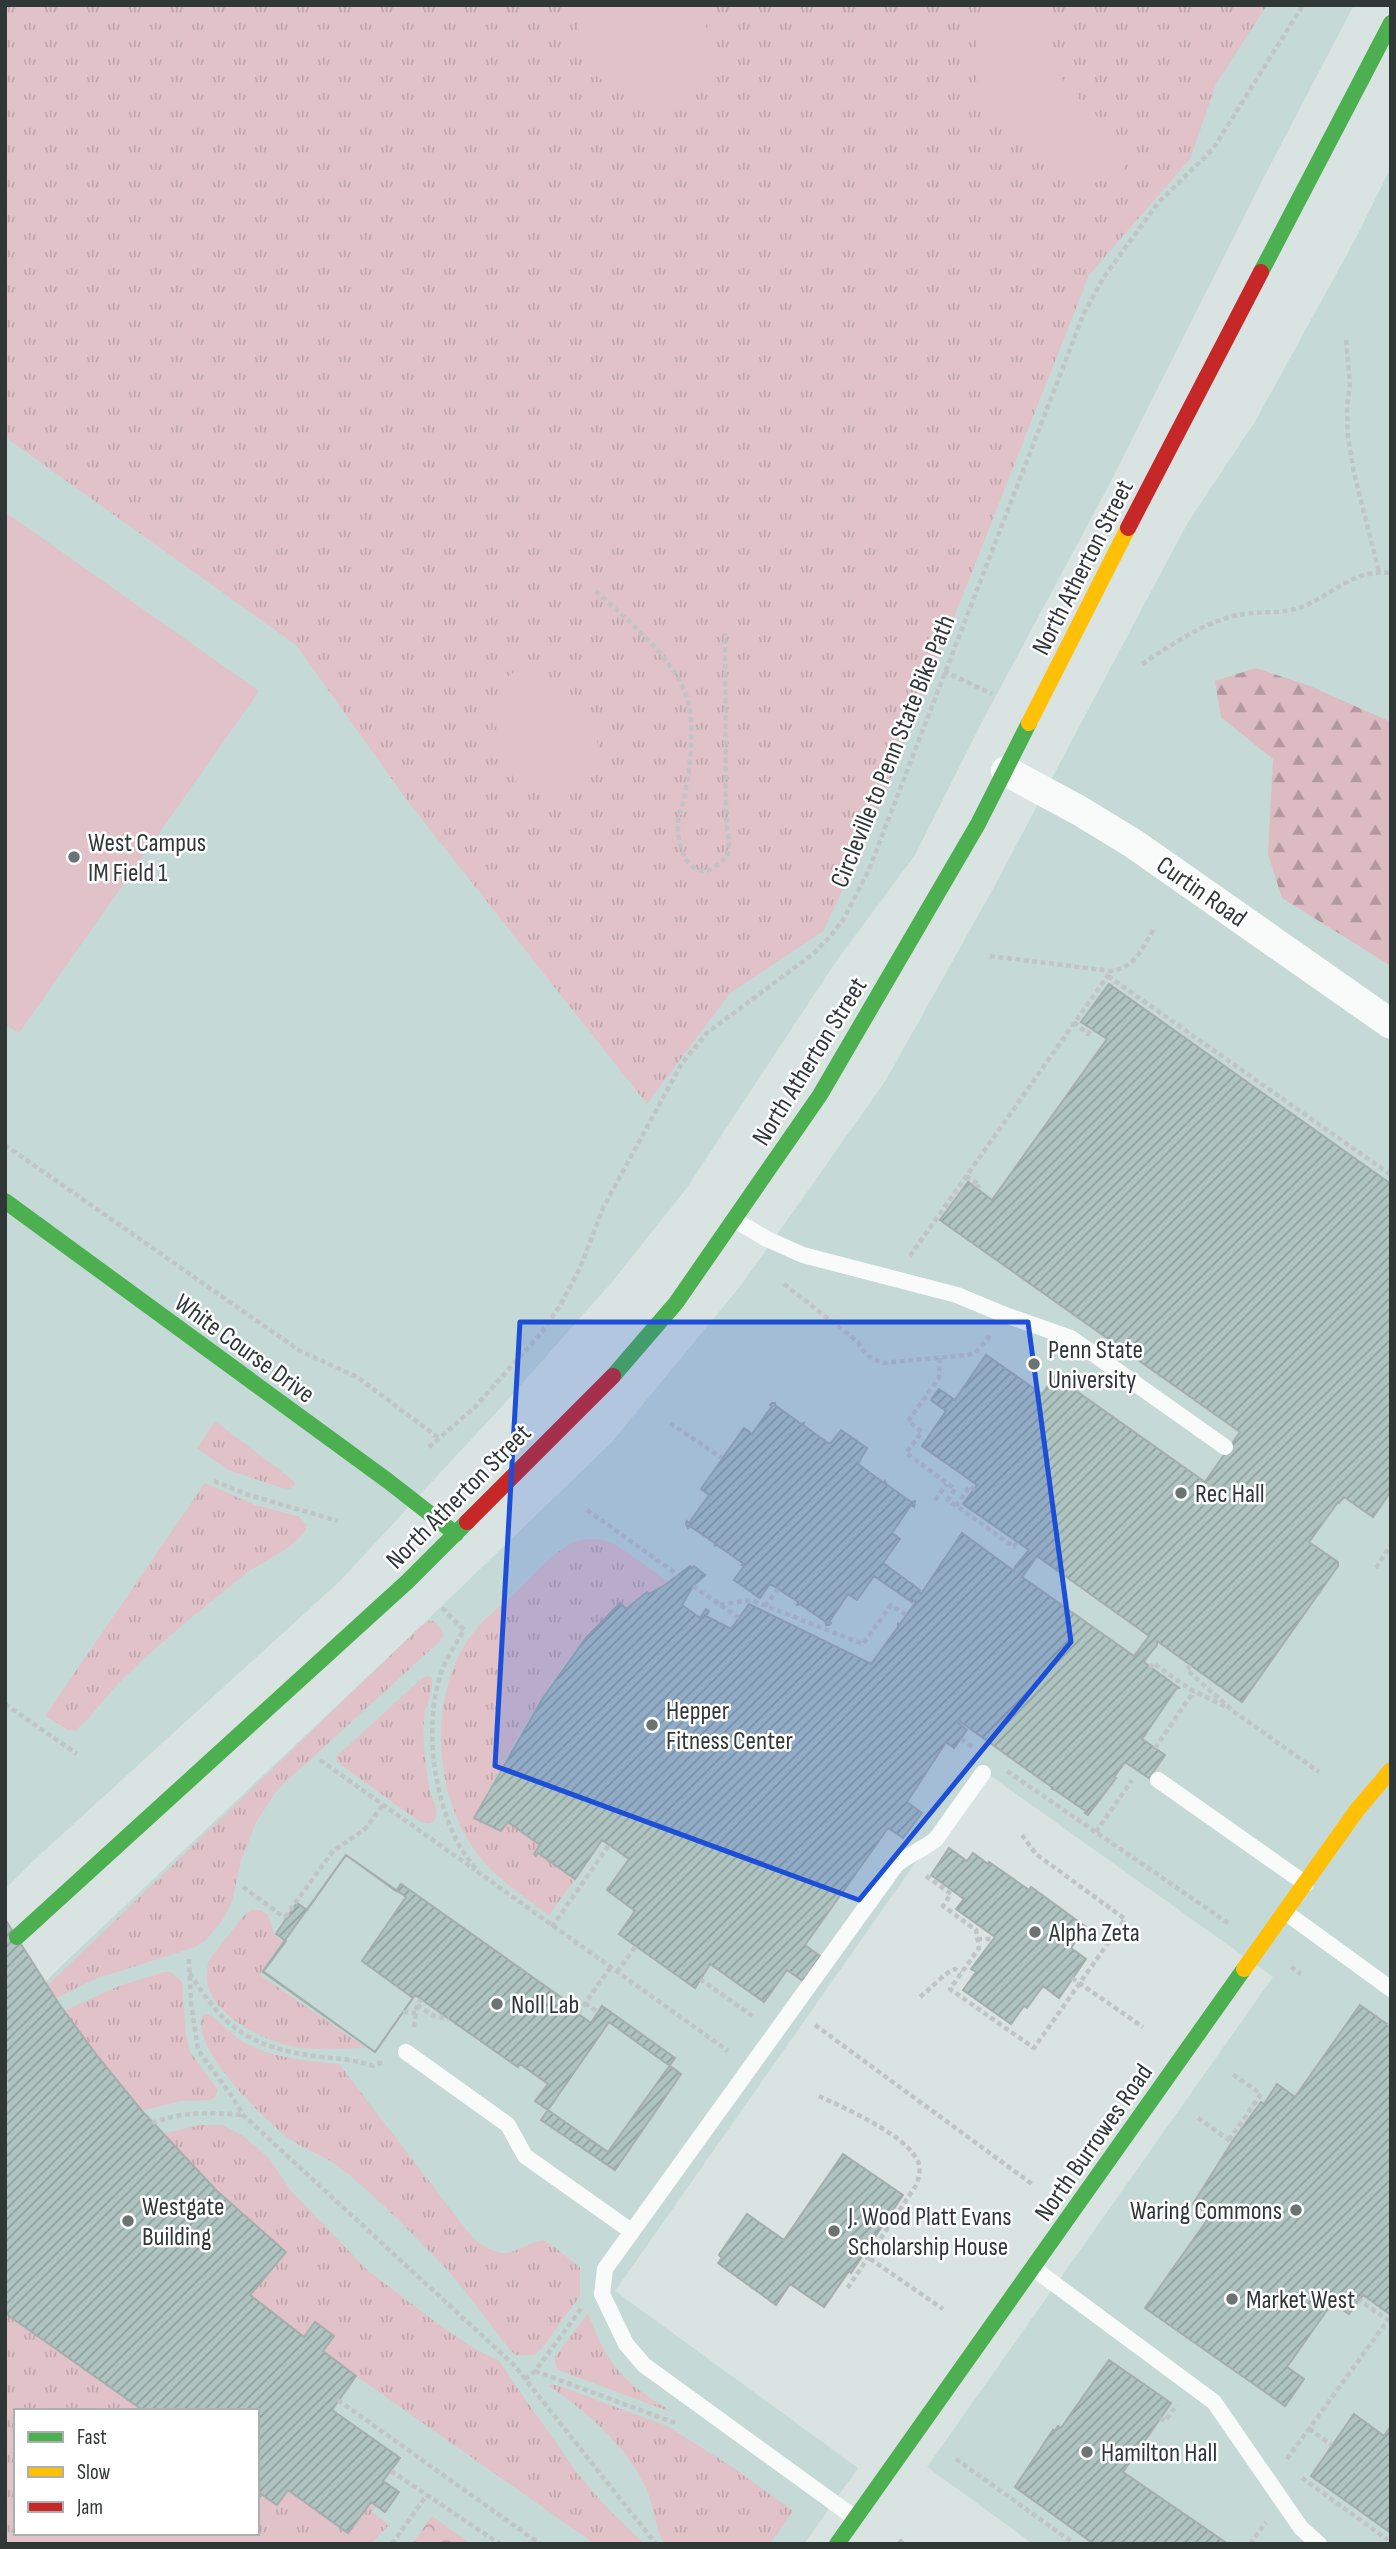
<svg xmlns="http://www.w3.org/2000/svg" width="1396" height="2549" viewBox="0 0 1396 2549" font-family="'Sofia Sans Condensed',sans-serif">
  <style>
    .built { fill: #c5d9d6; fill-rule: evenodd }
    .grass { fill: url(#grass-tufts) }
    .forest { fill: url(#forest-firs) }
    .park { fill: url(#park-crowns) }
    .pitch { fill: #e0c2c8 }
    .building { fill: url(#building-hatch); stroke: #a5aeac; stroke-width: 2; fill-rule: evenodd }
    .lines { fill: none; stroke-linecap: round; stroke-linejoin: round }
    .path { stroke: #c1c4c4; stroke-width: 4.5; stroke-dasharray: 5 3.5; stroke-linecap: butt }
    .lane { stroke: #f9fbfb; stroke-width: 16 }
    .street { stroke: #f9fbfb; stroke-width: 30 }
    .fast { stroke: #4caf50; stroke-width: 16 }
    .slow { stroke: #ffc107; stroke-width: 16 }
    .jam { stroke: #c62828; stroke-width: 16 }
    .marked { fill: #1d4ed8; fill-opacity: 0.2; stroke: #1d4ed8; stroke-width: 5; stroke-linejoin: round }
    .poi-dot { fill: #6b7473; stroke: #fff; stroke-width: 2.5 }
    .labels { text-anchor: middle; stroke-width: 5; stroke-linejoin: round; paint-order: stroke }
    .street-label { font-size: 26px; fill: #303837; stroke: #fff }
    .poi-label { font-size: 26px; fill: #303837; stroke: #fff; text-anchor: start }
  </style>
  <defs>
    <pattern id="grass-tufts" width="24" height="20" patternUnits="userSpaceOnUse" patternTransform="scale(1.75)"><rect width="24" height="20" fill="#e0c2c8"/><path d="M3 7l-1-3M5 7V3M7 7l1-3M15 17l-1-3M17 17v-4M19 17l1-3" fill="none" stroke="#c0a7ac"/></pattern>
    <pattern id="forest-firs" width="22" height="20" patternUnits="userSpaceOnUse" patternTransform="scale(1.75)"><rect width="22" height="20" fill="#dcbbc3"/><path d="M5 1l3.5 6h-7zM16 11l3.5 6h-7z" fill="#b3999f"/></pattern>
    <pattern id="park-crowns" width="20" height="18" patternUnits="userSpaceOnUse" patternTransform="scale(1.75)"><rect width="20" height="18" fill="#e0c2c8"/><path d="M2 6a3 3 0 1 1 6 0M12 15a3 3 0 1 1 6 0" fill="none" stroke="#c0a7ac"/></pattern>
    <pattern id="building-hatch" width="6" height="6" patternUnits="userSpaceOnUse" patternTransform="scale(1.75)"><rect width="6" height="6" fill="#afc4c1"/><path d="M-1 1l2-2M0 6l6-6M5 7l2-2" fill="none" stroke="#8fa09e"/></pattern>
  </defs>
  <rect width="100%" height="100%" fill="#d9e4e2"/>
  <!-- built -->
  <path class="built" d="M5 5H1354L1264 177 1109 485 983 720 915 855 835 963 686 1189 612 1282 504 1404 340 1581 33 1861 5 1889Z
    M1391 167V2544H1033L927 2467 1273 1977 981 1769 615 2291 858 2468 804 2544H5V2022L58 1969 421 1626 611 1443 742 1284 886 1080 994 887 1187 524 1256 420 1357 236ZM16 2411H257V2533H16Z"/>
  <!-- grass -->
  <path class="grass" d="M5 5H1267L1216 84 1190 159 1089 275 865 843 823 931 730 993 647 1104 409 803 296 645 5 437Z
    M215 1421 294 1481 295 1485 290 1489 282 1488 226 1469 197 1448Z
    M205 1483 255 1505 298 1516 307 1525C302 1546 262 1561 245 1574 206 1606 166 1637 130 1672 110 1690 95 1714 75 1731L68 1730 45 1716Z
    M599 1539 615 1544 669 1582 649 1594 647 1592 626 1609 620 1603C558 1659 513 1744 474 1817L501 1831 508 1822 540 1845 534 1855 538 1853 575 1879 549 1915C525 1897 498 1880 480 1857 431 1797 426 1687 477 1628 487 1616 501 1606 513 1595 530 1579 547 1557 568 1545 576 1539 589 1539 599 1539Z
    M429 1621H434L442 1630 443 1636 440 1641 277 1790 256 1822 241 1861 232 1901 222 1921 205 1941 195 1947 95 1979 56 1998 47 1986 421 1626Z
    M428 1676 432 1678C433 1692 425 1706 424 1721 422 1743 426 1766 429 1787 430 1796 440 1810 435 1819 430 1827 422 1822 416 1819L337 1762 336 1757 422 1678Z
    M251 1910H261L268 1915 274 1935 282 1941 260 1975 366 2048C345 2048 322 2050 301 2048 267 2043 200 2013 207 1969 208 1959 217 1950 223 1942 232 1932 239 1918 251 1910Z
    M164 1972H171L182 1982 186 2035 190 2052 218 2090 215 2097 210 2100 181 2101 142 2111 98 2057 64 2011 119 1986Z
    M208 2014C214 2016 232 2035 242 2041 271 2058 306 2061 339 2064L475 2241C512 2263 508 2250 542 2240 550 2242 570 2260 580 2267V2296L542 2348 534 2355H515C502 2341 491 2325 479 2309 463 2288 446 2267 427 2249 400 2221 372 2193 342 2169 325 2155 304 2150 287 2137 264 2119 188 2046 203 2015Z
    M200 2125H222L243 2136 268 2157 291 2191 367 2270 442 2327 478 2351 498 2360 577 2473 609 2510 644 2544H595L356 2376 250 2295 285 2251 217 2191 162 2134Z
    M5 2313 144 2411H16V2533H257V2491L277 2505 288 2490 348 2533 371 2502 376 2506 372 2512 389 2525 371 2544H5Z
    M588 2313C608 2368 625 2383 674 2413L558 2370 555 2363V2357Z
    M554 2384 669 2427 732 2467 793 2511 770 2544H665C657 2536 653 2502 646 2488 625 2444 587 2412 548 2385Z"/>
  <!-- forest -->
  <path class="forest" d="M1256 668 1310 686 1391 722V966L1282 898 1268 854 1273 759 1221 717 1215 681Z"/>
  <!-- park -->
  <path class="park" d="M432 2516 471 2544H412Z"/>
  <!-- pitch -->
  <path class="pitch" d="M578 5H700C703 22 713 41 713 58 714 63 710 69 709 73 694 116 642 102 611 85 605 81 597 78 593 73 580 54 576 27 578 5Z
    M985 5H1054L1039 38 1041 54 1080 100 1125 143 1128 157 1123 172 1111 179 1092 183 1073 180 1000 124 981 98 976 69V37Z
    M5 512 259 691 19 1033 5 1024Z
    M523 670C552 669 558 690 576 709 583 717 592 724 595 734 612 781 557 814 520 785 514 781 510 770 506 763 489 731 497 706 509 675Z"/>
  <!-- building -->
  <path class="building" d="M1109 984 1391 1184V1491L1373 1517 1344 1497 1339 1503 1338 1502 1309 1542 1338 1562V1566L1242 1702 1157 1641V1645L1144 1661 1145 1663 1179 1688 1176 1689 1142 1739 1165 1755 1149 1778 1125 1762 1114 1777 1116 1778 1088 1815 1085 1813 1087 1812 1055 1790 1052 1789 1053 1788 958 1720 957 1722 967 1730 954 1748 946 1742 907 1802 922 1813 903 1838 888 1828 805 1945 820 1956 803 1981 787 1970 764 2002 710 1964 695 1988 619 1934 635 1911 607 1890 629 1859 602 1840 575 1879 538 1853 536 1856 534 1854 540 1845 508 1822 501 1831 474 1818 543 1698 586 1638 620 1603 626 1609 647 1592 649 1594 665 1585 690 1566 692 1568 694 1566 705 1575 693 1586 682 1605 700 1618 706 1609 709 1611 706 1616 731 1629 749 1604 871 1664 898 1627V1624L899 1625 916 1602 913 1600 912 1602 874 1576 857 1600 848 1594 829 1622 831 1623 829 1625H826V1622L800 1604 797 1605 798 1602 772 1585H769L760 1598 734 1580 744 1566 742 1565 744 1564 717 1545 714 1546 716 1544 690 1526 688 1528 686 1524 687 1521 689 1523 709 1495 701 1489 744 1428 752 1434 772 1406 770 1405 772 1403H775V1405L801 1424 804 1423 803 1425 828 1443H831L841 1430 867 1448 858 1464 884 1483 885 1481 886 1484 911 1502 915 1501 914 1507 911 1505 892 1533 900 1539 883 1563 920 1590 919 1592 921 1594 962 1533 1014 1571 1015 1567 1029 1550 963 1504 977 1485 922 1446 946 1411 931 1400 935 1394 939 1389 955 1400 986 1355 1042 1394 1055 1376 1205 1482 1240 1432 940 1220 968 1182 992 1200 1107 1039 1081 1022ZM1037 1556 1149 1636 1134 1656 1022 1577Z
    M949 1848 967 1861 973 1853 988 1864 989 1862 1029 1890 1031 1887 1086 1927 1071 1948 1086 1959 1059 1998 1043 1986 1027 2008 1024 2006 1011 2024 963 1990 976 1972 971 1969 995 1937 956 1909 964 1899 931 1875Z
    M346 1855 396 1891 401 1884 565 2000 563 2003 591 2023 602 2006 675 2058 608 2152 535 2101 548 2084 520 2064 518 2067 415 1995 375 2052 263 1972 286 1941 276 1934 286 1919 297 1903 307 1910Z
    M346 1855 406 1897 362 1961 413 1998 375 2052 263 1971Z
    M5 1919 59 2004 98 2057 142 2111 217 2191 286 2252 250 2295 304 2337 315 2322 334 2336 323 2351 356 2376 332 2410 400 2458 383 2481 399 2492 385 2512 371 2502 348 2533 288 2490 277 2505 257 2491V2411H144L5 2313Z
    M1360 2005 1391 2027V2315L1363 2295 1349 2314 1332 2303 1287 2367 1304 2379 1285 2406 1145 2308 1210 2216 1193 2204 1232 2142 1261 2102 1264 2104 1277 2084 1295 2097Z
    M609 2022 681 2074 615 2170 541 2120Z
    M843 2154 903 2195 851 2273 849 2271 824 2307 790 2284 776 2305 718 2263 722 2258 719 2255 747 2214 784 2240Z
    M1109 2360 1171 2403 1123 2472 1228 2544H1094L1015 2487 1053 2430 1054 2432 1058 2426 1061 2428Z
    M1354 2414 1384 2436 1391 2426V2533L1311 2476Z"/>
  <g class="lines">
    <!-- path -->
    <path class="path" d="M1346 340 1350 385 1347 407 1348 437 1354 473 1379 572
      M596 591C629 623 674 656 688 701 695 727 690 771 684 798 683 806 678 815 678 823 677 839 683 870 704 871 712 871 721 862 727 857L729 843 726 818 725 633
      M1142 664C1173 644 1202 623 1238 615 1259 610 1280 615 1302 607 1332 595 1355 568 1391 573
      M944 671 992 694
      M990 956 1111 971C1136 967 1143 947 1155 927
      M1108 976 1391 1175
      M1074 1022 1088 1034 1091 1029
      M5 1145 300 1351 357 1377 439 1438
      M966 1176 980 1185 977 1188
      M910 1256 1111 971
      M784 1284 858 1342C864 1354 871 1359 883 1363L967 1355 975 1353 990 1336
      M940 1358 939 1378 908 1421 922 1432 906 1453 955 1489 948 1500 1014 1547 1017 1542
      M670 1423 722 1458
      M429 1447 474 1408 542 1332 561 1304 580 1268 603 1208 682 1063 707 1033 813 954 829 938 843 920 868 872 1084 313 1104 277 1158 203 1213 149 1303 5
      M214 1481 249 1495 338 1521
      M935 1500 947 1484
      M956 1506 970 1486 974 1490
      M587 1510 678 1575
      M1376 1568 1391 1545
      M693 1586 739 1618
      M720 1605 751 1600 863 1644 891 1605 906 1615
      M765 1606 778 1589
      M442 1608 464 1630C456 1644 446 1658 441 1673 424 1724 433 1794 457 1841 462 1852 471 1862 478 1872L728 2051
      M1190 1665 1187 1670 1233 1711 1319 1772
      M1150 1668 1153 1663 1190 1689 1226 1707
      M5 1704 77 1754
      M961 1739 974 1748
      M1155 1748 1194 1691
      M320 1760 475 1870
      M1007 1771 1231 1925
      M1096 1832 1132 1780
      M926 1876 951 1894 943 1906 976 1930 979 1948 950 1989 1034 2048 1125 1919 1036 1854 1022 1835
      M243 1887 285 1918
      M285 1917 333 1851 364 1830 383 1805
      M552 1927 609 1845
      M977 1939H994
      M189 1959 191 2003 198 2050 233 2098 243 2115 514 2365 656 2544
      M1291 1967 1301 1974
      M617 1972 636 1946
      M190 1973C223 2028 250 2047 315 2056 336 2059 353 2059 373 2066L383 2062
      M1072 1978 1143 2027
      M700 1979 754 2017
      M920 1997C929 1990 947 1971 955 1969L961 1973
      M585 2003 598 2012
      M417 2005 434 2016 449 2019
      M403 2012 416 2013
      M578 2013 610 1968
      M815 2025 1032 2184
      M1389 2026 1390 2023
      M414 2027 417 2005 421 1999
      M5 2081 9 2087
      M819 2096C844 2108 902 2133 916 2158 922 2166 919 2175 917 2184L847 2289
      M1198 2118 1232 2142
      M152 2123C181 2112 211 2112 242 2115
      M1229 2140 1261 2094 1231 2073
      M863 2254 943 2309
      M535 2371 675 2423
      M525 2379 535 2371 581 2309
      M338 2400 540 2544
      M1160 2418 1165 2421 1177 2405
      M1309 2429 1332 2445
      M956 2459 1075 2544
      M1287 2459 1388 2320 1359 2300
      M391 2471 500 2544
      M1302 2478 1388 2540 1385 2544
      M899 2540 904 2544
      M392 2544 427 2495
      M1250 2544 1266 2522"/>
    <!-- lane -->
    <path class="lane" d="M735 1220 767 1239 803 1255 957 1295 1005 1315 1071 1338 1225 1447
      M1158 1780 1306 1884
      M1285 1912 1391 1989
      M406 2052 508 2125 525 2156 631 2231
      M1033 2268 1214 2402 1301 2528 1319 2544
      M855 2518 644 2365 626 2344 602 2294 605 2269 896 1865C909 1854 924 1849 936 1839L983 1773"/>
    <!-- street -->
    <path class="street" d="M1006 771 1080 811 1134 844 1391 1024"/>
    <!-- fast -->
    <path class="fast" d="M1261 272 1391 23
      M5 1201 388 1481 456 1534
      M613 1376 676 1303 820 1095 978 824 1029 723
      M17 1937 408 1581 467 1522
      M837 2544 1244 1969"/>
    <!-- slow -->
    <path class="slow" d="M1029 723 1128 528
      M1244 1969 1357 1810 1391 1770"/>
    <!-- jam -->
    <path class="jam" d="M1128 528 1261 272
      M467 1522 613 1376"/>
  </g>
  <!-- marked area -->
  <path class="marked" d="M520 1322H1028L1071 1642 859 1900 495 1766Z"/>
  <!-- markers -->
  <g class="poi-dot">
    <circle cx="74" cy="857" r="7"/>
    <circle cx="1034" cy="1364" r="7"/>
    <circle cx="1181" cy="1493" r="7"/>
    <circle cx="652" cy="1725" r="7"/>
    <circle cx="1035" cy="1932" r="7"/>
    <circle cx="497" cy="2004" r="7"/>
    <circle cx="1296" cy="2210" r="7"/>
    <circle cx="128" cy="2221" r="7"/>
    <circle cx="834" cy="2231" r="7"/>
    <circle cx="1232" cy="2299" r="7"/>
    <circle cx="1087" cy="2452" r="7"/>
  </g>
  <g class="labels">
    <!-- street labels -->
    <g class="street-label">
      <text transform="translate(1082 567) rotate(-63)" y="9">North Atherton Street</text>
      <text transform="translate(892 751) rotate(-68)" y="9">Circleville to Penn State Bike Path</text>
      <text transform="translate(1202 891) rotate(35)" y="9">Curtin Road</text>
      <text transform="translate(809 1061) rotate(-58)" y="9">North Atherton Street</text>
      <text transform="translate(245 1348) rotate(36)" y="9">White Course Drive</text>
      <text transform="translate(458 1496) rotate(-45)" y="9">North Atherton Street</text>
      <text transform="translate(1093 2142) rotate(-55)" y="9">North Burrowes Road</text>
    </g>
    <!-- poi labels -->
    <g class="poi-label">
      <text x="88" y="851">West Campus<tspan x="88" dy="30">IM Field 1</tspan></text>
      <text x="1048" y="1358">Penn State<tspan x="1048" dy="30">University</tspan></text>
      <text x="1195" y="1502">Rec Hall</text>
      <text x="666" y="1719">Hepper<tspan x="666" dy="30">Fitness Center</tspan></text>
      <text x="1049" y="1941">Alpha Zeta</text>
      <text x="511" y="2013">Noll Lab</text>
      <text x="142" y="2215">Westgate<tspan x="142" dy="30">Building</tspan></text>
      <text x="1282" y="2219" text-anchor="end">Waring Commons</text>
      <text x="848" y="2225">J. Wood Platt Evans<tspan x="848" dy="30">Scholarship House</tspan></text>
      <text x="1246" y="2308">Market West</text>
      <text x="1101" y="2461">Hamilton Hall</text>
    </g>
  </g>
  <!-- border -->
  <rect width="1396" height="2549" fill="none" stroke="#303837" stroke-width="14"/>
  <!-- legend -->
  <rect x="14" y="2409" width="245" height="126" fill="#ffffff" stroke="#acafaf" stroke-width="2"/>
  <rect x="28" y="2432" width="35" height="10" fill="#4caf50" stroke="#acafaf" stroke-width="2"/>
  <text x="77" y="2444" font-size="21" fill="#303837">Fast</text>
  <rect x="28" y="2467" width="35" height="10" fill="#ffc107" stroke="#acafaf" stroke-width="2"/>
  <text x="77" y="2479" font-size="21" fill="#303837">Slow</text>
  <rect x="28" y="2502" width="35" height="10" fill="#c62828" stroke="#acafaf" stroke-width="2"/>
  <text x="77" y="2514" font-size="21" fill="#303837">Jam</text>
</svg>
